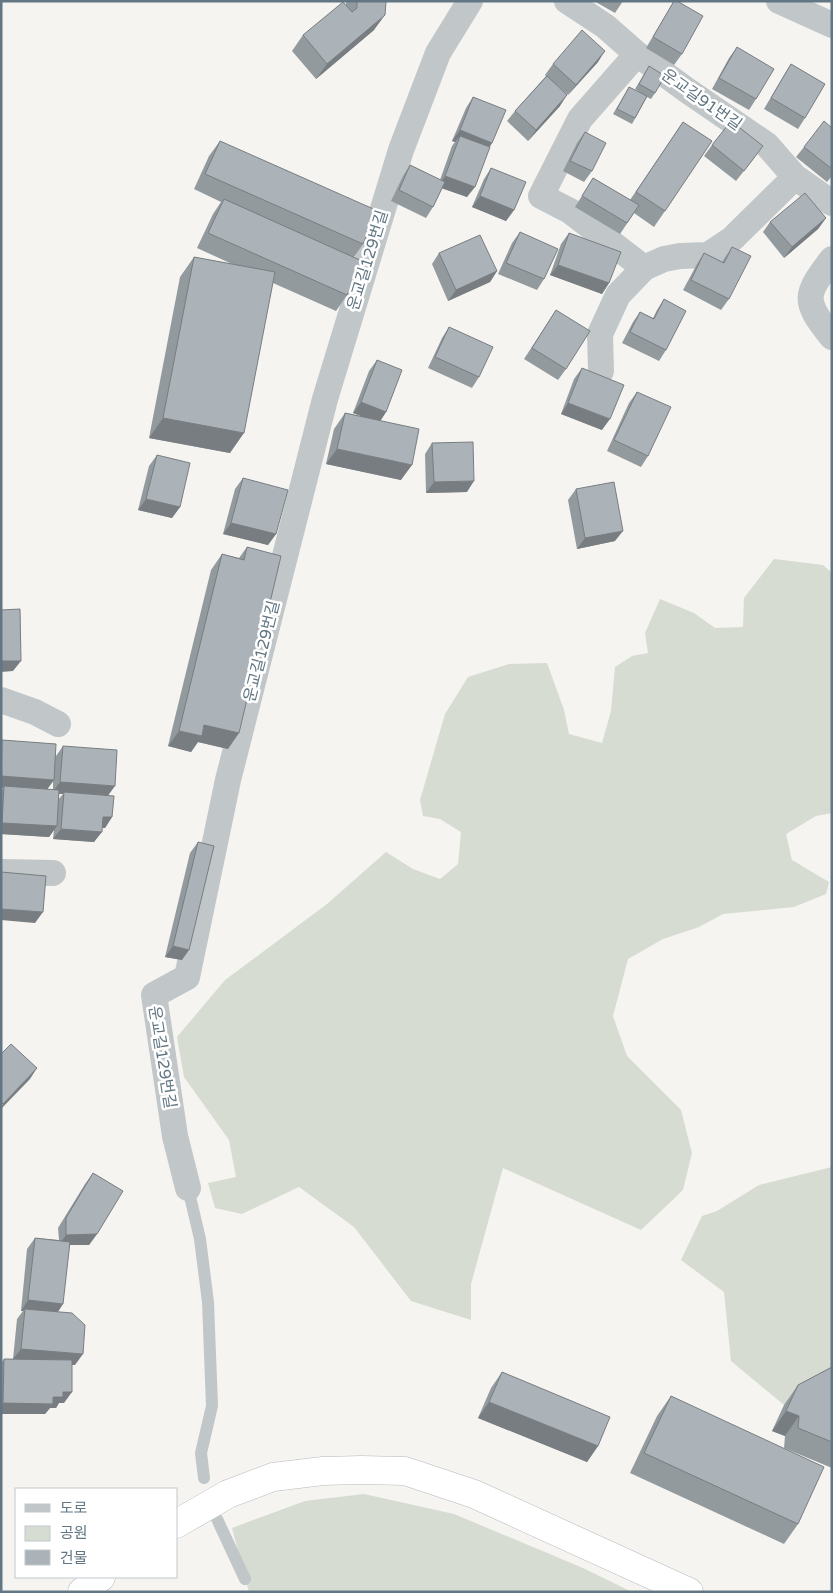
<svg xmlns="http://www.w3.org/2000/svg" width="833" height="1593" viewBox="0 0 833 1593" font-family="'Varela Round','Noto Sans KR',sans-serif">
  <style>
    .green { fill: #d6dcd1 }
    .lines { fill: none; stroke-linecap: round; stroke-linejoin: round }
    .trunk-casing { stroke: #b6b9bc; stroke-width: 29 }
    .service { stroke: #c1c6c8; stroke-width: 12 }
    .minor { stroke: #c1c6c8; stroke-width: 26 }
    .trunk { stroke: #fff; stroke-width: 28 }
    .wall { fill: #939a9e; fill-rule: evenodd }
    .shaded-wall { fill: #787d81 }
    .building { fill: #abb3b8; stroke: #787d81 }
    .labels { text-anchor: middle; stroke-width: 5; stroke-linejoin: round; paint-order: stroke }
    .street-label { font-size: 16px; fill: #627683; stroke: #fff }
  </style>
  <rect width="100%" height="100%" fill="#f5f4f0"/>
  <!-- green -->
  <path class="green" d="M774 559 823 565 832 573V813L816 816 786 834 792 860 829 882 826 894 794 907 723 914 699 927 663 939 628 959 613 1016 627 1056 681 1110 692 1153 683 1190 641 1230 503 1168 471 1284V1320L411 1301 354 1227 299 1187 242 1214 215 1208 208 1183 236 1177 229 1140 184 1077 177 1037 225 980 327 904 386 852 413 869 440 879 458 864 461 832 440 819 423 816 420 800 445 714 468 677 509 664 547 663 564 710 569 734 602 743 611 711 615 667 632 656 648 653 645 633 660 599 694 613 715 628 743 627 744 598Z
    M832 1167V1379L784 1405 731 1361 724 1292 681 1260 702 1216 717 1211 759 1185Z
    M364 1494 454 1514 583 1568 632 1592H249L232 1528 305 1501Z"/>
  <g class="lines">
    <defs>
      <path id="trunk" d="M176 1524 228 1494 273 1477 323 1471 361 1470 405 1471 474 1494 689 1592
        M82 1592 101 1577"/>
    </defs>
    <!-- trunk casing -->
    <use href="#trunk" class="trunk-casing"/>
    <!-- service -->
    <path class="service" d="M188 1188 200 1239 208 1302 212 1406 201 1453 204 1478
      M217 1519 245 1579"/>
    <!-- minor -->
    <path class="minor" d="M567 1 605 26 637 54 688 91 767 145 795 177 832 203
      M779 1 832 25
      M637 54 580 119 541 196 570 211 644 268
      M832 259C805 295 802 300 832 337
      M601 371 600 334 618 295 644 268 664 259 680 256 708 255 732 239 795 177
      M1 700 35 712 58 724
      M1 872 53 873
      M188 1188 175 1136 154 995 187 977 228 780 325 399 401 150 438 53 470 1"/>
    <!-- trunk -->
    <use href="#trunk" class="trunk"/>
  </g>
  <!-- wall -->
  <path class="wall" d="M346 1H386L374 30 316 79 292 51 303 35 346 5Z
    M594 1H623L615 13Z
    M674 1 682 54 674 65 646 48 668 11Z
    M737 47 756 99 749 110 712 89 729 58Z
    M598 62 568 95 554 83 560 106 528 141 507 121 515 111 546 76 545 75 553 64Z
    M791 64 805 118 798 129 764 109 784 75Z
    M649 66 655 93 651 99 647 97 632 124 613 114 629 87 644 95 635 89Z
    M473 97 492 143 490 147 467 197 442 188 433 207 426 218 391 201 403 176 410 165 440 180 452 146 455 142 452 141 466 108Z
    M683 122 665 211 654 227 634 213 620 234 575 207 593 178 630 200Z
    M832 128V176L827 182 796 157 804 147Z
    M585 132 592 171 584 182 563 171 577 143Z
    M220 141 363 244 354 257 347 295 336 311 273 283 230 453 149 438 180 277 194 257 232 264 197 248 213 214 221 202 194 189 209 156Z
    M712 145 755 157 736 181 704 156Z
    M491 168 514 210 506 221 472 207 484 179Z
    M826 218 818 229 784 258 763 232 770 222Z
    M520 232 544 279 537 290 498 274 512 243Z
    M569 233 609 283 602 294 550 275 561 244Z
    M732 247 729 299 721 310 683 290 697 264 704 253 722 262Z
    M439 253 497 271 490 282 448 301 432 264Z
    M664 299 666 350 659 361 622 343 633 322 640 312 653 318 657 310Z
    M556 310 566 369 558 380 524 359Z
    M449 327 479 377 472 388 428 368 442 338Z
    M377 360 386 412 380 421 401 480 326 464 334 429 345 413 364 417 353 413 369 371Z
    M582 368 602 430 561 414 574 379Z
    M637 392 648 456 641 467 607 451 629 403Z
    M432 443 467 492 426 493 425 454Z
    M157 455 180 507 172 518 138 510 149 466Z
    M243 478 276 534 268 545 223 534 235 489Z
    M576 489 615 541 577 549 568 500Z
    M247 547 228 749 198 742 191 752 168 746 211 570 222 554 239 558Z
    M1 740 56 756 63 746 108 796 112 817 105 828H102L94 842 53 839 54 830 49 837 1 834V791L3 788 1 787ZM53 781V790L47 789ZM59 794H63L58 800Z
    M198 842 182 960 165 957 190 853Z
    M93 1173 97 1234 89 1245H70L58 1311 75 1365H72L64 1403H59L56 1408H50L45 1414H1V1363L4 1359H13L17 1319 23 1311H21L27 1249 35 1238 59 1240 58 1228 85 1184Z
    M832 1367V1468L784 1448 785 1436 772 1431 784 1405 798 1385Z
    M502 1372 598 1446 587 1462 478 1418 491 1388Z
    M671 1396 798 1524 784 1544 630 1473 657 1416Z"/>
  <!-- shaded-wall -->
  <path class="shaded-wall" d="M385 15 374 30 316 79 327 64Z
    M605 51 598 62 568 95 576 85Z
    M567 95 560 106 528 141 536 130Z
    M460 130 492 143 484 154 460 136 455 142 452 141Z
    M445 176 475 187 467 197 438 187Z
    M480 196 514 210 506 221 472 207Z
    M826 218 818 229 784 258 792 247Z
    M558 265 609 283 602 294 550 275Z
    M497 271 490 282 448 301 456 290Z
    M361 402 386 412 379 423 353 413Z
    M568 403 610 419 602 430 561 414Z
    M163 418 244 433 230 453 149 438Z
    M337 449 412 465 401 480 326 464Z
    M474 481 467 492 426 493 434 482Z
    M146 499 180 507 172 518 138 510Z
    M231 523 276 534 268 545 223 534Z
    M623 531 615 541 577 549 585 538Z
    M1 661H21L13 671 1 672Z
    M204 725 239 733 228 749 198 742 191 752 168 746 179 731Z
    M1 776 54 780 46 791 4 786 3 788 1 787Z
    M60 782 115 786 107 797 64 792 63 794 52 793Z
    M103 817H112L105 828 95 827Z
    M2 823 57 826 49 837 1 834Z
    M61 829 102 832 94 842 53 839Z
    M1 909 43 912 35 923 1 920Z
    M173 946 189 950 182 960 165 957Z
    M37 1068 30 1079 1 1109V1107L3 1104Z
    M97 1234 89 1245H59L66 1235Z
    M28 1300 63 1304 56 1315 25 1309 23 1311H21Z
    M21 1349 83 1354 75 1365 13 1359Z
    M63 1392H72L64 1403H59L56 1408H50L45 1414H1V1405L3 1403 53 1397Z
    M489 1402 598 1446 587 1462 478 1418Z
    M786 1411 799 1416 785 1436 772 1431Z"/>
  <!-- building -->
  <path class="building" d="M357 1H386L385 15 327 64 303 35 343 2 352 12 357 8Z
    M674 1H677L703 16 682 54 653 37Z
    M582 30 605 51 576 85 553 64Z
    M737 47 774 69 756 99 719 78Z
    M791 64 825 84 805 118 771 98Z
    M649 66 665 76 655 93 639 84Z
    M547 76 567 95 536 130 515 111Z
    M629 87 647 96 635 118 617 109Z
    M473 97 506 110 492 143 460 130Z
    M731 121 763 146 744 171 712 145Z
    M824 121 832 128V169L804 147Z
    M683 122 712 141 665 211 636 192Z
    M585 132 606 143 592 171 570 161Z
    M460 136 490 147 475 187 445 176Z
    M220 141 378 211 363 244 205 174Z
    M410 165 445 182 433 207 399 190Z
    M491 168 526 182 514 210 480 196Z
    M593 178 639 205 627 223 582 196Z
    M805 193 826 218 792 247 770 222Z
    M224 199 362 261 347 295 208 233Z
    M520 232 558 249 544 279 506 263Z
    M569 233 621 252 609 283 558 265Z
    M480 235 497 271 456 290 439 253Z
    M732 247 751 256 729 299 691 280 704 253 724 263Z
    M194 257 275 272 244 433 163 418Z
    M664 299 686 311 666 350 630 332 640 312 654 319Z
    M556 310 590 331 566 369 532 348Z
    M449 327 493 347 479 377 435 357Z
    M377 360 402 370 386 412 361 402Z
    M582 368 624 385 610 419 568 403Z
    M637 392 671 407 648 456 614 440Z
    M345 413 419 429 412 465 337 449Z
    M473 442 474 481 434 482 432 443Z
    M157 455 190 463 180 507 146 499Z
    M243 478 288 490 276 534 231 523Z
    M614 482 623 531 585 538 576 489Z
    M247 547 281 556 239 733 204 725 202 736 179 731 222 554 244 560Z
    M20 609 21 661H1V610Z
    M2 740 56 744 54 780 1 776Z
    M63 746 117 750 115 786 60 782Z
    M4 786 59 790 57 826 2 823Z
    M64 792 114 796 112 817H103L102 832 61 829Z
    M198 842 214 846 189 950 173 946Z
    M1 872 46 876 43 912 1 909Z
    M11 1044 37 1068 3 1104 1 1102V1054Z
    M93 1173 123 1191 97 1234 66 1235V1218Z
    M35 1238 70 1242 63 1304 28 1300Z
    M25 1309 72 1313 85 1325 83 1354 21 1349Z
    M4 1359 72 1360V1392H63V1397H53V1404L3 1403Z
    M832 1367V1442L798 1428 799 1416 786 1411 798 1385Z
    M502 1372 610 1417 598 1446 489 1402Z
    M671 1396 824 1467 798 1524 644 1453Z"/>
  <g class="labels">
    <!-- street labels -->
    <g class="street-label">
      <text transform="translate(702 99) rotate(35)" y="6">운교길91번길</text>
      <text transform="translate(367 260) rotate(-73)" y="6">운교길129번길</text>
      <text transform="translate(261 651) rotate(-76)" y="6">운교길129번길</text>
      <text transform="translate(163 1057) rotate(81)" y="6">운교길129번길</text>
    </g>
  </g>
  <!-- border -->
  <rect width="833" height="1593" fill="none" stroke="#627683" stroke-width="5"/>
  <!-- legend -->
  <rect x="15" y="1488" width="162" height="90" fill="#ffffff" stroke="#c0c8cd"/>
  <rect x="25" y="1504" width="25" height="8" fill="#c1c6c8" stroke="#c0c8cd"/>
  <text x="60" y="1513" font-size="15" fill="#627683">도로</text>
  <rect x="25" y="1526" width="25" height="15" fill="#d6dcd1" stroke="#c0c8cd"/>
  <text x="60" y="1538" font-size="15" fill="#627683">공원</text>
  <rect x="25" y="1550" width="25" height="15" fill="#abb3b8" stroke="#c0c8cd"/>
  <text x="60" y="1563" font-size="15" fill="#627683">건물</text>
</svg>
